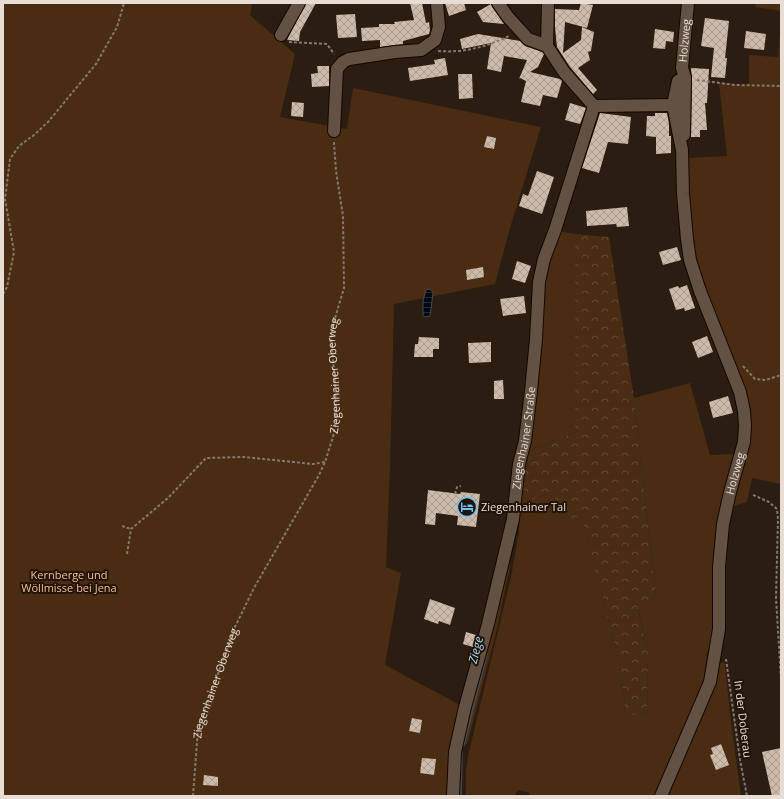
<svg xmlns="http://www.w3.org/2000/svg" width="784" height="799" viewBox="0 0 784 799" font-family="'Open Sans',sans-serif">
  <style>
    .green { fill: #4a2c12 }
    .forest { fill: url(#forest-crowns) }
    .water { fill: url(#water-rules); stroke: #45494d }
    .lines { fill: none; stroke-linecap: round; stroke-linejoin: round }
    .stream { stroke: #45494d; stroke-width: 3.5 }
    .building { fill: url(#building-cross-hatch) }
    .minor-casing { stroke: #130701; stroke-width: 14 }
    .path { stroke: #84786e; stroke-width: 2; stroke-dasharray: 3 2; stroke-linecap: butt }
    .minor { stroke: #635244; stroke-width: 12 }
    .labels { text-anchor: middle; stroke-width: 4; stroke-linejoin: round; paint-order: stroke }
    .street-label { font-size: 11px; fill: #e7ddd5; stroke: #211308 }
    .poi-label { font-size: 11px; fill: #e7ddd5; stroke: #211308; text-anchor: start }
    .park-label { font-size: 11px; fill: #f6bd90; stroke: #211308 }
    .water-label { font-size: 12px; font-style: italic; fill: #addefd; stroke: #211308 }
  </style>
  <defs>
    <pattern id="forest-crowns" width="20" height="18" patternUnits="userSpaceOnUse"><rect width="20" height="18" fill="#4a2c12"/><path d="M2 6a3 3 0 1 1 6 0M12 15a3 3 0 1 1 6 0" fill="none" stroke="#644a34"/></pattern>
    <pattern id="water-rules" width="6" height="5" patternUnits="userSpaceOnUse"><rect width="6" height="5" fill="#000913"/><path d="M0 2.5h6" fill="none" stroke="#252c34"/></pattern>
    <pattern id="building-cross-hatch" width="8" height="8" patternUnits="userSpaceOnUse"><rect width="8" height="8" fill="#cebaab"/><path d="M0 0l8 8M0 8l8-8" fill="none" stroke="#ac9c90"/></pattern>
  </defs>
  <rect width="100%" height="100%" fill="#2b1d11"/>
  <!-- green -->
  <path class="green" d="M3 3H252L250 15 295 54 280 117 347 129 353 88 541 127 510 228 495 284 394 304 390 467 386 567 401 573 385 665 462 706 450 796H3Z
    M756 3H781V11L755 7Z
    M781 20V484L752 478 747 502 731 507 749 433 711 312 690 240 686 158 727 156 719 83 749 85V55L778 57Z
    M558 231 575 234V432L527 452 543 283Z
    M690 383 710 455 737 454 713 641 707 652 705 679 656 796H528L530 793 518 790 514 796H466V771L468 756 511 577 519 532 520 504 554 491 564 521 581 515 619 661 624 695 625 717 647 712 648 653 637 603 656 597 634 398Z
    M510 556V567L496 633 467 744H462Z
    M724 662 725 666 731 721 741 796H667L715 683 720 663Z"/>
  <!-- forest -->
  <path class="forest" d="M575 234 609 237 634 398 656 597 637 604 648 653 647 712 625 717 624 695 619 661 581 516 564 521 553 492 520 504 527 452 575 432Z"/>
  <!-- water -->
  <path class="water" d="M429 289 432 291 433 293 430 316 425 317 423 315V301L426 290Z"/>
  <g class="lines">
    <!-- stream -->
    <path class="stream" d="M463 745 486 654
      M460 796 461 753"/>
  </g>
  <!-- building -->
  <path class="building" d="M306 3H316L300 32 299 41 287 40Z
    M410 3H422L426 23 429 22 430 30 429 34 403 41V44L380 47V40L362 41 361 28 379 27V24H395L394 22 414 20Z
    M445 3H464L466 10 449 16Z
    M581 3 593 5 587 28 565 22 563 53 581 40 582 27 594 32 591 51 588 52 590 60 578 68 597 90 593 94 570 67 557 47 555 27V9L579 10Z
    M491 4 492 7 504 24 483 22 477 12Z
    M355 14 357 37 338 38 336 15Z
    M705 18 729 21 725 58H727L725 78 711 77 714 48 701 46Z
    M655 29 674 32 673 42 666 41 665 49 653 48Z
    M746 31 766 34 764 50 744 48Z
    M478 34 520 41 525 46 542 52 544 54 538 67 530 72 560 79 562 81 557 98 543 95 540 106 521 102 526 81 520 78 519 79 527 60 504 56 501 72 487 69 491 43 462 49 460 39Z
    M445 58 448 75 410 81 408 68 435 64 434 60Z
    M317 66H329V86L312 87 311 74 318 73Z
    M691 68 709 69 707 103H705L707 130H700V137H691L692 78Z
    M458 74H472L473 98 459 99Z
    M292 102 304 103 303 117 291 116Z
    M570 103 586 108 580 124 565 120Z
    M600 113 631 117 628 144 608 142 599 173 582 168Z
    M655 113H667L669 124V136H671V153L656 154V137L646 136 647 116H655Z
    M487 136 496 138 494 149 484 147Z
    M537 171 554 177 542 214 519 206 523 194 528 196Z
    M627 207 629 226 617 227 616 224 587 226 586 211Z
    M677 247 681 260 663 265 659 252Z
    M517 261 531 266 525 283 512 279Z
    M483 267 484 277 467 280 466 270Z
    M687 285 695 308 685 311 684 308 676 310 669 289 678 286 679 288Z
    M524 296 526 313 503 316 500 299Z
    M707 336 713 352 698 358 692 342Z
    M419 337 439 338V349H433V357H414L415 344H418Z
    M491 342V362L469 363 468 343Z
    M503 380 504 399H494V381Z
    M728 396 733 413 713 418 709 402Z
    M428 490 460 494 461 492 480 494 476 527 457 525 458 516 436 513 435 525 425 524Z
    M430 599 455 608 450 625 439 621 438 624 424 619Z
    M466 632 476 635 473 647 463 644Z
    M412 718 422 720 420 733 409 731Z
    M721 744 729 765 716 770 710 755 713 754 711 748Z
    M781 748V796H772L762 752Z
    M422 758 436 759 434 775 420 773Z
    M204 775 218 777V786L203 785Z"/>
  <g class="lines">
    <defs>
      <g id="minor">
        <path d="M498 3 508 17 528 39 547 46"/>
        <path d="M548 3 547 46 564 72 594 106"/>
        <path d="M281 35 299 3"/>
        <path d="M594 106 673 105"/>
        <path d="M334 131 337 69 343 62 349 59 395 52 421 50 435 40 439 27 437 3"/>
        <path id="s2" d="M684 135 685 78 682 68 688 3"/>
        <path id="s3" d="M453 796 455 752 465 707 488 624 513 519 519 464 525 441 531 391 536 339 539 282 544 259 555 230 594 106"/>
        <path id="s4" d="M661 796 710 682 719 629V567L723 524 730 492 744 442 745 426 744 411 740 392 700 291 690 260 687 239 683 194 682 150 673 105 678 81 685 78"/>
      </g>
    </defs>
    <!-- minor casing -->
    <use href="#minor" class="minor-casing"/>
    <!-- path -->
    <g class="path">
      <path d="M289 42 327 44 334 54"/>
      <path d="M438 51C464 53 486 47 509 36"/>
      <path d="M697 80 735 85 781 86"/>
      <path d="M3 294 7 287 14 252 5 199 10 159 19 146 34 135 48 122 96 64 117 27 124 3"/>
      <path d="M743 366 755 379 766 380 781 375"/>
      <path d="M455 494 457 487 461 486"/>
      <path d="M753 495 769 502 777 509 778 519 776 598 781 679"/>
      <path d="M122 526 131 529"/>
      <path d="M127 554 131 529 168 498 206 458 244 457 313 464 325 462"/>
      <path d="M726 659 740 760 747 796"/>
      <path id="s1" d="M193 796 198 729 235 627 254 588 319 475 325 462 333 437 336 419 335 382 331 338 333 325 344 288 343 216 336 171 334 142"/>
    </g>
    <!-- minor -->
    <use href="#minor" class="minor"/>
  </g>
  <!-- icons -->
  <defs>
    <symbol id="hotel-ring" viewBox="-11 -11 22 22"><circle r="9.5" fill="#211308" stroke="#6fc2f4" stroke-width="1.5"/><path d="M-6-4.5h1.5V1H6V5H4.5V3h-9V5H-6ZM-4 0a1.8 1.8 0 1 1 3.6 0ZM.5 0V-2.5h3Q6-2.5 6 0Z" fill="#6fc2f4"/></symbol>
  </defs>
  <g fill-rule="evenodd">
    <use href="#hotel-ring" x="456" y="496" width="22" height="22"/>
  </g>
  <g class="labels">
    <!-- street labels -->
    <g class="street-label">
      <text dy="4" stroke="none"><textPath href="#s2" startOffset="95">Holzweg</textPath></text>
      <text dy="4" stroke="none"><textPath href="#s1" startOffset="452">Ziegenhainer Oberweg</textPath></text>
      <text dy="4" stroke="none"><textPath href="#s3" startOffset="366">Ziegenhainer Straße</textPath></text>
      <text dy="4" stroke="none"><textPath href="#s4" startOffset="335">Holzweg</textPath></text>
      <text dy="4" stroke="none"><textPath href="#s1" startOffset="116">Ziegenhainer Oberweg</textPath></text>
      <text transform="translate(743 719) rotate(83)" y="4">In der Doberau</text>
    </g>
    <!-- poi labels -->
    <g class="poi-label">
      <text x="481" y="511">Ziegenhainer Tal</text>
    </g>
    <!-- park labels -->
    <g class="park-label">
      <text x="69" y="579">Kernberge und<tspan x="69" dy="13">Wöllmisse bei Jena</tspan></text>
    </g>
    <!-- water labels -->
    <g class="water-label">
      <text transform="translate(476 650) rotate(-76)" y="4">Ziege</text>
    </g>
  </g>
  <!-- border -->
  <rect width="784" height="799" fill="none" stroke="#e7ddd5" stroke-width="8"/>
</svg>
